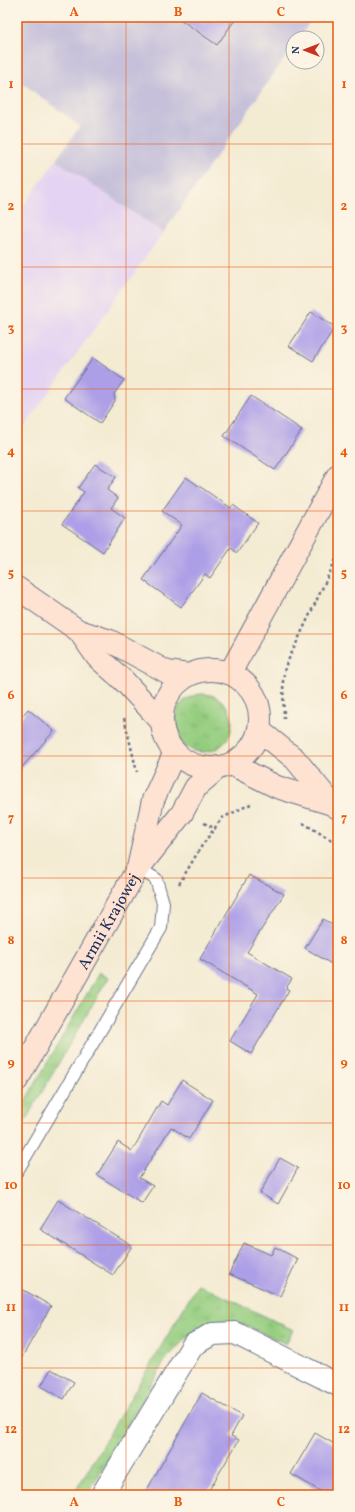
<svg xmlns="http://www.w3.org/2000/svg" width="355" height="1512" viewBox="0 0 355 1512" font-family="Vollkorn,serif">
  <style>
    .built { fill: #e4d3f2 }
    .industrial { fill: #c6c0da }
    .grass { fill: url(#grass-tufts); stroke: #587e6e }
    .building { fill: #ad9fe7 }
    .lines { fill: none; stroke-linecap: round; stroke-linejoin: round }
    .lane-casing { stroke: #677187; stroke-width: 14 }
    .street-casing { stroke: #677187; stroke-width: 24 }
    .secondary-casing { stroke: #677187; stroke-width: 24 }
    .path { stroke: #677187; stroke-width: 2.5; stroke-dasharray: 3 3; stroke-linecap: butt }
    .lane { stroke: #fff; stroke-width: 12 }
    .street { stroke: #fff; stroke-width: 22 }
    .secondary { stroke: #fee3d2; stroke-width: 22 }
    .grid { fill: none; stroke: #e8590c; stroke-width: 1; stroke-opacity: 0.55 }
    .labels { text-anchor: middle; stroke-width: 3; stroke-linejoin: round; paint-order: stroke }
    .street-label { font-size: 16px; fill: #1b2f5e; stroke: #fcf5e5 }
    .neatline { fill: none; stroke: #e8590c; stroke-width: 1.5 }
    .grid-label { font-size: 13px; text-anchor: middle; font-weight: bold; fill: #e8590c }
  </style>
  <defs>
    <pattern id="grass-tufts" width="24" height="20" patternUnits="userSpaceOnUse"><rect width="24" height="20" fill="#95cd7f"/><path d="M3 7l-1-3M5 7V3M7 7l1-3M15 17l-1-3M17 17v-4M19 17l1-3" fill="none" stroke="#80b070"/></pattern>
  </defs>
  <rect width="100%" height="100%" fill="#fcf5e5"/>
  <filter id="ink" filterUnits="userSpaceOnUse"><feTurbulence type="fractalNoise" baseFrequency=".025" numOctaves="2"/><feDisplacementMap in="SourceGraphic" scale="8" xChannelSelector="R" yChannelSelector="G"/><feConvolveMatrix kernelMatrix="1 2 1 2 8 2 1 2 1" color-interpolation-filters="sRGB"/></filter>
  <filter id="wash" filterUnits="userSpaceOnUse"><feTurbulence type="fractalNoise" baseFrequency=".012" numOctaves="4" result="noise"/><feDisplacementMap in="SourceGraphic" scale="16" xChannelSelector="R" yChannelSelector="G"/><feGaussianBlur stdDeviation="0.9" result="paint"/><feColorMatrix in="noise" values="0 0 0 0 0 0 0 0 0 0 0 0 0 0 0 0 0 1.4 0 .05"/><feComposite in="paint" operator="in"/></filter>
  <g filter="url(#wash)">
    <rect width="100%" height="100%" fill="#f4ebd3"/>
    <!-- built -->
    <path class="built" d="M56 160 163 233 17 437V215Z"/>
    <!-- industrial -->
    <path class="industrial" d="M17 17H313L299 38H293V46L163 233 56 160 80 126 17 79Z"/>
    <!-- grass -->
    <path class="grass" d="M174 723a29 29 0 1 1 58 0a29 29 0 1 1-58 0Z
      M99 973 108 978 17 1135V1115Z
      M198 1284 293 1330 286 1344 252 1328 233 1322 208 1324 187 1337 166 1359 87 1495H73Z"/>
    <g id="blocks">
      <!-- building -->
      <path class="building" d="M177 17H237L217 45Z
        M311 312 335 327 313 361 289 346Z
        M93 358 124 380 114 394 115 401 100 423 64 398Z
        M251 396 302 430 275 470 224 436Z
        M95 464 116 477 107 490 118 498 111 508 125 518 103 552 62 524 84 492 78 488Z
        M186 477 231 508 233 505 258 523 237 553 231 548 210 578 205 574 181 607 143 580 182 525 162 511Z
        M28 709 54 731 17 773V722Z
        M249 875 284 894 247 952 292 979 286 988 289 990 251 1054 230 1041 258 994 200 959Z
        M323 919 338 929V968L305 948Z
        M182 1080 213 1100 189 1139 171 1127 139 1178 153 1186 142 1203 97 1175 118 1142 132 1151 161 1101 167 1105Z
        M280 1158 298 1168 278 1204 260 1193Z
        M58 1200 132 1246 113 1275 40 1229Z
        M244 1243 271 1255 275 1247 298 1259 280 1296 229 1274Z
        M17 1286 51 1306 17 1366Z
        M51 1369 74 1382 64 1399 41 1386Z
        M202 1393 242 1416 231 1436 239 1440 206 1495H144Z
        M315 1433 338 1446V1495H327L291 1474Z"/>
    </g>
  </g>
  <g filter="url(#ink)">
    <use href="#blocks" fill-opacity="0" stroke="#677187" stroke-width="1"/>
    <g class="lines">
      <defs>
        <path id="lane" d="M17 1171 161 928 163 903 156 879 138 868"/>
        <path id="street" d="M102 1495 193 1345 212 1334 235 1333 338 1385"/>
        <g id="secondary">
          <path d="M17 588 79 631 110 641 167 672 189 675"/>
          <path d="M79 631 97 657 124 681 162 722"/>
          <circle cx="211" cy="719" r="49"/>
          <path d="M230 673 338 475"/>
          <path d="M259 730 295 759 332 804 338 808"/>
          <path d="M231 764 277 787 332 804"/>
          <path d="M142 864 182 813 196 787 219 767"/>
          <path id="s1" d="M17 1080 138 868 153 800 175 752"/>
        </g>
      </defs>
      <!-- lane casing -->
      <use href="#lane" class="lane-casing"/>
      <!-- street casing -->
      <use href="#street" class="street-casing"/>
      <!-- secondary casing -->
      <use href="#secondary" class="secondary-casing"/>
      <!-- path -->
      <path class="path" d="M124 718 137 772
        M284 719 283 681 285 667 338 555
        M204 823 216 829
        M303 823 338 844
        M179 884 201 847 222 818 253 803"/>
      <!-- lane -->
      <use href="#lane" class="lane"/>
      <!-- street -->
      <use href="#street" class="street"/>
      <!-- secondary -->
      <use href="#secondary" class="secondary"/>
    </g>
  </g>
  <!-- grid -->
  <path class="grid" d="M126 17V1495M229 17V1495M17 144H338M17 267H338M17 389H338M17 511H338M17 634H338M17 756H338M17 878H338M17 1001H338M17 1123H338M17 1245H338M17 1368H338"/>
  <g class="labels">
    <!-- street labels -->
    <g class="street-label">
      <text dy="6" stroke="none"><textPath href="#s1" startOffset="183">Armii Krajowej</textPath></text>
    </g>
  </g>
  <!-- margin -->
  <rect width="355" height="1512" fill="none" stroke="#fcf5e5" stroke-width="44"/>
  <!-- north arrow -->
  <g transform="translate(305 50) rotate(270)"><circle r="19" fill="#fcf5e5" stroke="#a2a6af"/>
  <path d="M0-3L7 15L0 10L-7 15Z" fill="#c8321e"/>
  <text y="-6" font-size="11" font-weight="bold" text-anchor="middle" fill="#1b2f5e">N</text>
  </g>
  <rect x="22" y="22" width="311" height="1468" class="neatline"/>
  <g class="grid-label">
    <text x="74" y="16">A</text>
    <text x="178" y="16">B</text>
    <text x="281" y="16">C</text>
    <text x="11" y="88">1</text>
    <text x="344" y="88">1</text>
    <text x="11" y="210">2</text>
    <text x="344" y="210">2</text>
    <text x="11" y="332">3</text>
    <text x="344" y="332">3</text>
    <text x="11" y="455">4</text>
    <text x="344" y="455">4</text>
    <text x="11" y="577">5</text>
    <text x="344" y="577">5</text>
    <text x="11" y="699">6</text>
    <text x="344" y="699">6</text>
    <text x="11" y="822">7</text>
    <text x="344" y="822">7</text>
    <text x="11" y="944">8</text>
    <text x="344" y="944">8</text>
    <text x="11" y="1066">9</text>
    <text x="344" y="1066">9</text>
    <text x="11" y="1189">10</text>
    <text x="344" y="1189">10</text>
    <text x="11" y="1311">11</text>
    <text x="344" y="1311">11</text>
    <text x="11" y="1433">12</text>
    <text x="344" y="1433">12</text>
    <text x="74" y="1506">A</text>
    <text x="178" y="1506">B</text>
    <text x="281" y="1506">C</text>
  </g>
</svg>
